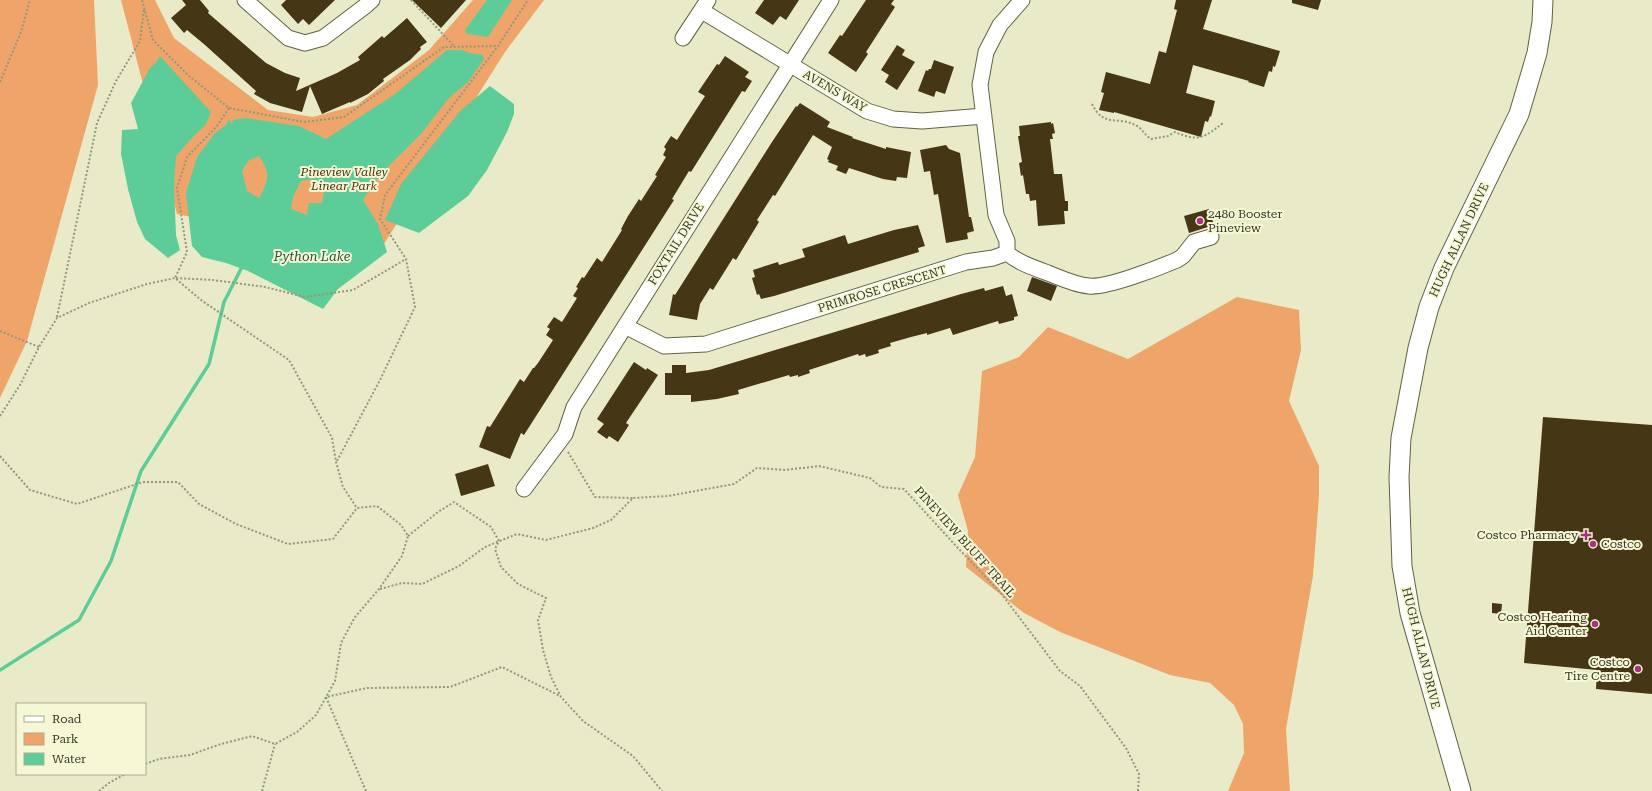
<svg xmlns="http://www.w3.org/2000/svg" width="1652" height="791" viewBox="0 0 1652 791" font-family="'Roboto Serif',serif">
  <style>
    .green { fill: #efa569 }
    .water { fill: #5ccd98; fill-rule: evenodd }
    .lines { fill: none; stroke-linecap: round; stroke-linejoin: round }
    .stream { stroke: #5ccd98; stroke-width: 3.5 }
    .building { fill: #453616 }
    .minor-casing { stroke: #606144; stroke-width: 17 }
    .major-casing { stroke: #606144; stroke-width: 21 }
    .path { stroke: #94967d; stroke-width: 2; stroke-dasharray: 2 2; stroke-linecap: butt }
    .minor { stroke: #fff; stroke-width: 15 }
    .major { stroke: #fff; stroke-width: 19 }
    .poi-dot { fill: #a92f83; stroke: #f6f8d5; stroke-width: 1.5 }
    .labels { text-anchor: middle; stroke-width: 4; stroke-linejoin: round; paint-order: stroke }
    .street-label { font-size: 12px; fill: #363729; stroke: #f6f8d5 }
    .park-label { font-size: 12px; font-style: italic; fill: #502f12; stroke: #f6f8d5 }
    .poi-label { font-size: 12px; fill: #363729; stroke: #f6f8d5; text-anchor: end }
    .water-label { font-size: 13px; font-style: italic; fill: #24523c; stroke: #f6f8d5 }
  </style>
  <rect width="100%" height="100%" fill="#e9ebc8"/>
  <!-- green -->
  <path class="green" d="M0 0H94L98 85 27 341 0 398Z
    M121 0H155L174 38 268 110 313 117 357 105 429 50 473 0H544L505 52 377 255 177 214Z
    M1237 297 1299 310 1301 350 1289 401 1319 466V496L1313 576 1286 729 1290 791H1228L1244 753 1243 724 1234 705 1210 683 1170 675 1060 632 1024 613 966 567 968 531 958 495 975 457 982 371 1019 357 1048 327 1128 359Z"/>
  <!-- water -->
  <path class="water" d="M487 0H512L488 37 467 34 465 30Z
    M447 50H462L469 53 483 55 484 59 468 82 449 98 421 134 379 176 363 200 378 224 387 252 338 289 323 309 248 271 226 263 202 257 192 246 186 193 197 157 215 133 226 125 229 119 232 124 233 120 245 118 299 126 326 139 395 94ZM259 156C271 173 269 180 259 198L247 191 242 171 248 161ZM313 179 325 188 322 203H309L307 215 291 209 293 197 301 181Z
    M160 56 211 112 206 124 190 140 176 156 174 186 176 235 180 250 168 258 145 239 137 222 128 189 121 154 122 130 138 129 131 103 150 68 157 61Z
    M490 86 514 104V114L507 132 487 170 468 196 419 233 385 220 401 184 461 110Z"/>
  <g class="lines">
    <!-- stream -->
    <path class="stream" d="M0 670 79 620 111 561 141 471 209 364 224 302 243 265"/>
  </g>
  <!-- building -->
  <path class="building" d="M182 0H200L209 11 208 13 266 63 285 73 300 78 296 91 337 73 360 60 358 57 382 36 384 38 407 18 427 42 420 47 421 49 410 60 383 79 384 81 368 94 350 103V102L322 114 310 86 302 112 270 103 254 94 256 91 205 45 187 30 184 33 171 18 186 5Z
    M286 0H335L309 25 303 19 298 24 281 5Z
    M412 0H466L441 28Z
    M764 0H799L786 20 780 16 773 25 755 13Z
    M866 0H894L891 4 895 7 866 52 868 54 856 72 828 53 840 35 842 36Z
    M1176 0H1212L1203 29 1280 51 1275 67 1273 66 1272 72 1269 71 1264 87 1248 82 1249 81 1193 65 1186 93 1215 101 1211 117 1210 116 1208 122 1205 121 1201 137 1114 112V113L1099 110 1104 93 1101 92 1106 72 1150 84 1159 51 1166 53 1177 10 1174 9Z
    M1292 0H1321L1318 10 1292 3Z
    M897 45 905 50 902 55 915 62 897 90 885 82 889 75 881 70Z
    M725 56 749 72 745 77 752 81 745 92 742 91 691 172 689 171 672 199 674 200 524 435 521 433 510 459 479 447 487 426 490 427 520 379 524 382 533 368H534L538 363 553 340 546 335 550 329 547 327 554 317 562 322 577 298 573 296 578 288 576 287 582 277 584 278 597 258 602 262 622 230 621 229 628 216 639 199 641 201 657 176 655 175 666 157 663 155 666 149 664 147 671 136 677 140 685 127 705 96 698 92 717 64 719 65Z
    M934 60 954 67 945 94 936 91 934 97 918 91 926 70 928 71 929 69H931Z
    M800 103 830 122 827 127 853 137 852 138 886 149V147L911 152 907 178 897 177 896 181 883 179 849 168 846 174 836 170 838 166 828 162 829 160 827 159 832 147 813 135 775 196 773 195 757 220 759 222 736 260 733 258 713 290 710 288 700 304 697 320 669 315 673 294 675 295 772 142 796 106 797 107Z
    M1051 122V124L1053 123 1055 133 1052 134 1053 139H1050L1054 174H1062L1065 201H1068V211H1064L1065 224 1038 226 1036 200 1030 201 1029 194H1026L1023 175 1021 176 1019 163 1022 162 1018 136H1020L1019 126Z
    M946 145 949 149 960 153 969 217H971L974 231 967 233 968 239 946 243 938 194 934 195 930 171 924 172 920 150Z
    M1209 209 1214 225 1189 233 1184 216Z
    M918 225 925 246 918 248 919 252 774 296 761 299 759 294 757 295 752 278 755 277 753 270 778 262 779 265 805 257 802 249 845 235 848 244 894 230Z
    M1032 277 1057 286 1051 301 1027 291Z
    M1003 286 1006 296 1012 294 1018 316 1014 317V320L999 324 998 321 953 335 950 328 927 335V333L911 337 890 343 891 346 878 350 879 353 866 357 865 354 859 356 858 354 809 370 810 373 798 377V375L790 377 789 375 738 390 739 394 717 399 691 402V395H665V373H672V365H686V373L709 370 961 294 984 288 985 291Z
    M634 362 646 370 647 368 658 375 626 423 629 425 618 442 609 436 607 439 597 432 604 424 597 419Z
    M1543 417 1652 425V694L1596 689 1597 670 1524 663Z
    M488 464 495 486 461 496 455 474Z
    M1492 603 1502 604 1501 614 1492 613Z"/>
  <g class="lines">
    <defs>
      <path id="minor" d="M245 0 288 38 305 43 323 38 364 7 372 0
        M702 11 867 111 893 119 922 121 984 116
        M683 38 708 0
        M1007 253C1019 263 1034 268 1048 273 1061 278 1075 285 1089 286 1107 288 1158 268 1177 260L1183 256 1194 242 1211 237
        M625 326 664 346 706 344 966 262 993 258 1007 253V241L996 215 980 85 986 52 1000 25 1022 0
        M524 489 565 434 574 407 831 0"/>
      <path id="major" d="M1461 791 1410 613 1402 566 1399 477 1401 438 1418 348 1429 307 1444 268 1519 114 1537 53 1542 22 1543 0"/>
    </defs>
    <!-- minor casing -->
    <use href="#minor" class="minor-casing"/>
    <!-- major casing -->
    <use href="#major" class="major-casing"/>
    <!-- path -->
    <path class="path" d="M142 0 153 40 189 76 229 108 304 122 344 117 444 47 498 46
      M411 0 454 46
      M0 82 21 32 30 0
      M1092 104C1104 129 1119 115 1137 126 1142 129 1145 135 1151 139L1168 136 1175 132C1198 142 1204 138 1223 123
      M229 108 217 126 187 157 177 188 187 252 175 278 213 280 265 287 305 297 353 290 406 259
      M57 317 97 123 116 81 140 41 144 9
      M0 331 39 347
      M0 416 20 385 39 347 57 318 89 303 147 284 175 278 201 300 289 360 332 438 336 462 343 487 357 508 377 506 401 525 408 536 402 556 379 589 355 617 341 643 335 681 316 715 297 732 275 744 252 736 221 744 190 755 159 759 145 764
      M568 452 595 497 633 498
      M0 456 30 490 77 504 143 482H178L199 504 236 524 288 544 333 539 357 508
      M337 461 380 380 415 307 406 259 380 219 385 195 498 46 528 0
      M408 536 438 512 454 502 491 527 499 541 495 549 501 567 518 584 546 598 538 620 543 650 551 677 561 697 583 721 633 756 662 791
      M380 589 402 583 422 584 459 566 485 547 517 534 546 540 593 528 611 520 633 498 668 496 734 484 757 468 785 470 819 466 870 478 881 487 904 489 956 546 1000 592 1060 671 1080 686 1126 748 1139 774 1138 791
      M99 791 109 783 125 774
      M262 791 275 744
      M366 791 326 697 367 688 450 687 502 667 560 696"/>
    <!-- minor -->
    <use href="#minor" class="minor"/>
    <!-- major -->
    <use href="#major" class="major"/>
  </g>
  <!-- markers -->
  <g class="poi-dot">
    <circle cx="1200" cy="221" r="4"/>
    <path d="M1584 529h4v4h4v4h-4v4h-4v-4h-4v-4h4z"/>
    <circle cx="1593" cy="544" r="4"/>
    <circle cx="1595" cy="624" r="4"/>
    <circle cx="1638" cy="669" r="4"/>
  </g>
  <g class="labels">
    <!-- street labels -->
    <g class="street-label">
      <text transform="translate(835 91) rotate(30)" y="4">AVENS WAY</text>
      <text transform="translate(1459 240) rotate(-65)" y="4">HUGH ALLAN DRIVE</text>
      <text transform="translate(676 244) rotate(-58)" y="4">FOXTAIL DRIVE</text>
      <text transform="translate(882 289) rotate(-17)" y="4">PRIMROSE CRESCENT</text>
      <text transform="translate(965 542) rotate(48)" y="4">PINEVIEW BLUFF TRAIL</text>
      <text transform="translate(1421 648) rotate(76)" y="4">HUGH ALLAN DRIVE</text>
    </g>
    <!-- park labels -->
    <g class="park-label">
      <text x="344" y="176">Pineview Valley<tspan x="344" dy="14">Linear Park</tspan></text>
    </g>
    <!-- poi labels -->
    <g class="poi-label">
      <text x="1208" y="218" text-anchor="start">2480 Booster<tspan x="1208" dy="14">Pineview</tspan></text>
      <text x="1578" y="539">Costco Pharmacy</text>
      <text x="1601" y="548" text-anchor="start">Costco</text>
      <text x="1587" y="621">Costco Hearing<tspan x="1587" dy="14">Aid Center</tspan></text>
      <text x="1630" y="666">Costco<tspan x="1630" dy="14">Tire Centre</tspan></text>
    </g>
    <!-- water labels -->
    <g class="water-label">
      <text x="312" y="261">Python Lake</text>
    </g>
  </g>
  <!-- legend -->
  <rect x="16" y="703" width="130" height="72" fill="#f6f8d5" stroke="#a9ab90"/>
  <rect x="24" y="716" width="20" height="6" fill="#ffffff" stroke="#a9ab90"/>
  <text x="52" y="723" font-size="12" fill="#363729">Road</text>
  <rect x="24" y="733" width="20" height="12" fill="#efa569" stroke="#a9ab90"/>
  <text x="52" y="743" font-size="12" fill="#363729">Park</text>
  <rect x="24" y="753" width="20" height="12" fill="#5ccd98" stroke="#a9ab90"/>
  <text x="52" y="763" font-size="12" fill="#363729">Water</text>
</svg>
